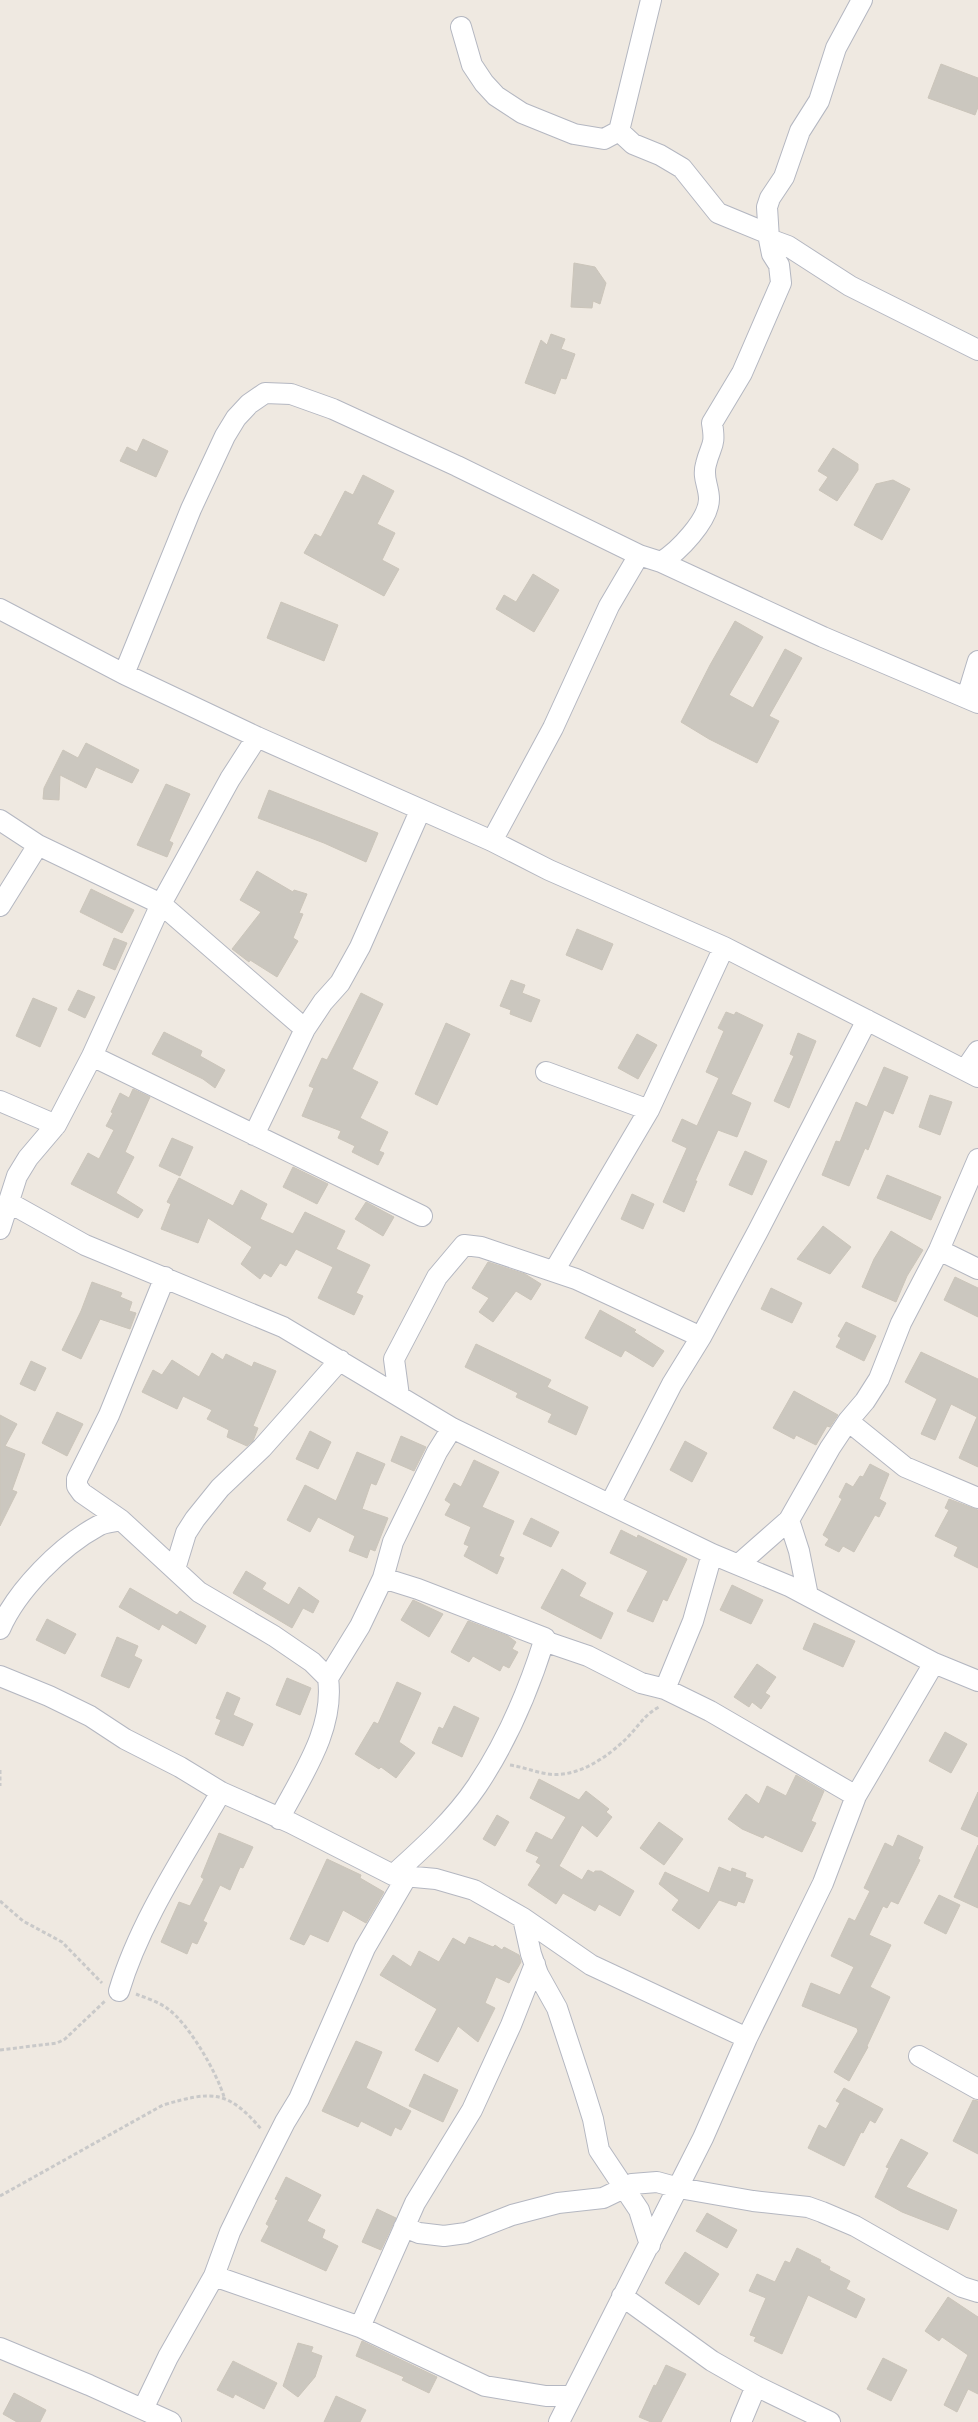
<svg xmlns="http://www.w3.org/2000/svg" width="978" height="2422" viewBox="0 0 978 2422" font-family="Karla,sans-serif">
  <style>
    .building { fill: #cbc7bf; stroke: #cbc5ba }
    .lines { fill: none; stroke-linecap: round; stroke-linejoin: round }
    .minor-casing { stroke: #b4b7c1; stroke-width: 22 }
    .path { stroke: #c9c9c9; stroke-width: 3; stroke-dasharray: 4 2.5; stroke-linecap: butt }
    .minor { stroke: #fff; stroke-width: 20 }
  </style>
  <rect width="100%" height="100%" fill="#efe9e1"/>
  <!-- building -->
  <path class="building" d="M941 64 978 78V107L975 115 928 98Z
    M574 263 595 267 606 283 600 304 593 301 592 308 571 307Z
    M551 334 565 339 561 349 575 354 566 379 561 378 555 394 525 383 541 340 547 345Z
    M143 439 168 451 156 477 120 461 127 447 137 452Z
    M833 448 858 464V470L837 501 819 490 828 477 818 471Z
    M363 475 394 491 377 524 395 533 382 560 399 569 384 596 304 553 315 534 321 537 345 491 353 495Z
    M893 480 910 489 882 540 854 525 876 484Z
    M533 574 559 590 534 632 496 609 504 595 516 602Z
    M281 602 338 625 324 661 267 638Z
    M735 621 763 637 729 695 753 708 785 649 802 658 769 716 779 721 757 763 709 739 681 722 710 665Z
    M86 743 139 770 132 783 96 767 86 788 60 775 59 800 43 799 44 788 63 750 78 758Z
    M166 784 190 794 169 841 173 843 167 857 137 845Z
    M269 790 378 833 366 862 324 843 258 818Z
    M257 871 293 892 294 890 307 894 299 913 303 914 293 938 298 941 277 977 250 960 249 962 232 949 261 912 240 900Z
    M91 889 134 910 122 933 80 912Z
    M577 929 613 944 602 970 566 955Z
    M114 938 127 943 115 970 103 965Z
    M511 980 525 985 522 993 540 1000 531 1022 510 1014 511 1010 500 1006Z
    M78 990 95 997 85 1018 68 1010Z
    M361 993 383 1004 352 1069 378 1082 360 1118 388 1132 379 1151 384 1153 378 1165 352 1152 355 1146 338 1138 341 1131 302 1116 314 1088 309 1086 322 1058 327 1060Z
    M33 998 57 1008 40 1047 16 1036Z
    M726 1012 734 1015 736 1012 763 1025 731 1094 751 1103 737 1137 718 1130 695 1181H697L684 1212 663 1202 687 1148 672 1141 682 1119 697 1126 719 1078 706 1072 724 1031 718 1028Z
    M446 1023 470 1034 437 1105 415 1094Z
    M164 1032 202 1051 200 1056 225 1070 215 1088 203 1079 152 1054Z
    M798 1033 816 1041 789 1108 774 1101 794 1056 790 1054Z
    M637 1034 657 1045 638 1079 618 1068Z
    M884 1067 908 1077 893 1114 884 1110 868 1150 865 1148 849 1186 822 1175 836 1141 840 1142 856 1102 867 1107Z
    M133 1089 150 1097 125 1152 134 1157 116 1193 143 1210 138 1218 71 1184 88 1153 99 1159 114 1130 106 1126 113 1113 111 1112 120 1093 129 1098Z
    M930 1095 952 1102 940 1135 919 1127Z
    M172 1138 193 1147 180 1176 159 1166Z
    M745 1151 767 1161 752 1195 729 1185Z
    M293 1167 328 1184 317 1204 283 1187Z
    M887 1175 941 1197 931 1220 877 1198Z
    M179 1178 233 1206 241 1190 267 1204 260 1219 293 1234 305 1212 345 1231 336 1249 370 1265 356 1293 363 1296 354 1315 318 1298 333 1267 296 1249 286 1266 280 1263 271 1277 264 1273 260 1279 241 1264 252 1247 208 1218 198 1243 161 1229 171 1204 167 1202Z
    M632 1194 654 1204 643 1229 621 1219Z
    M366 1202 394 1217 383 1236 355 1219Z
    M823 1226 851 1247 830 1274 797 1259Z
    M891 1231 923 1250 907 1276 896 1302 862 1287 874 1259Z
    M488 1262 525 1274 541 1284 531 1300 516 1291 493 1322 479 1312 489 1298 472 1288Z
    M955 1277 978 1288V1317L944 1300Z
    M92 1282 122 1293 120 1297 132 1302 129 1311 136 1313 130 1329 100 1319 81 1359 62 1350 81 1311Z
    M771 1288 802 1303 792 1323 761 1309Z
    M600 1310 636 1330 634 1332 664 1351 653 1367 625 1350 621 1357 585 1338Z
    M846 1322 876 1336 864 1361 836 1347 841 1338 838 1336Z
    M476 1344 551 1380 547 1387 588 1407 576 1435 548 1422 552 1414 516 1397 518 1393 465 1367Z
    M921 1352 978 1379V1467L959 1458 977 1417 951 1404 935 1440 921 1434 937 1399 905 1382Z
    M212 1353 223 1360 226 1354 252 1367 254 1362 276 1371 253 1426 258 1428 253 1441 247 1446 227 1437 229 1430 207 1419 212 1410 183 1396 177 1409 142 1392 153 1370 162 1375 172 1360 199 1377Z
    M31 1361 46 1368 35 1391 20 1384Z
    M794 1391 838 1415 830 1427 827 1426 816 1445 796 1435 794 1439 773 1428Z
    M57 1412 83 1424 67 1456 42 1443Z
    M0 1415 17 1424 5 1446 25 1454 12 1490 17 1492 0 1526Z
    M310 1431 331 1442 318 1469 296 1459Z
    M401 1436 426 1447 414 1471 391 1461Z
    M685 1441 707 1453 692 1482 670 1470Z
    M357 1452 385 1464 376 1485 371 1483 362 1509 388 1518 375 1551 370 1549 367 1558 349 1551 355 1536 318 1517 310 1532 287 1520 305 1485 336 1501Z
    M474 1460 499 1472 482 1507 514 1521 499 1556 504 1558 497 1574 464 1556 469 1546 464 1544 471 1527 445 1515 451 1504 445 1500 454 1483 461 1487Z
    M870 1464 889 1474 879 1499 886 1503 879 1517 875 1515 854 1552 843 1546 839 1552 825 1545 829 1539 823 1535 842 1499 839 1497 846 1483 853 1487 860 1476 863 1477Z
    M949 1499 978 1510V1568L954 1556 958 1547 935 1536 949 1510 945 1508Z
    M531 1518 559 1532 551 1547 523 1534Z
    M621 1530 637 1538 638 1535 687 1559 667 1601 663 1599 653 1622 627 1611 648 1571 610 1553Z
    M562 1569 586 1583 579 1596 613 1613 601 1639 541 1608Z
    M246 1571 266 1583 262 1589 289 1605 299 1587 319 1601 313 1613 303 1608 292 1628 233 1593Z
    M732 1585 763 1600 751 1624 720 1610Z
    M130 1588 177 1615 180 1611 206 1626 196 1644 162 1624 159 1630 119 1607Z
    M413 1600 443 1614 429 1637 401 1620Z
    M47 1619 76 1634 65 1654 36 1640Z
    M468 1621 508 1636 516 1642 512 1649 518 1652 509 1668 503 1665 500 1671 473 1656 469 1662 451 1652Z
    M814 1623 855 1641 843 1667 803 1649Z
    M117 1637 138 1646 134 1656 142 1660 129 1688 101 1676Z
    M757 1664 776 1677 765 1693 770 1696 761 1709 752 1702 749 1707 734 1697Z
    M287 1678 311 1688 300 1715 276 1705Z
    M397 1682 421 1693 399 1742 415 1753 396 1778 381 1767 379 1769 355 1754 374 1722 378 1724Z
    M227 1692 240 1698 233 1715 253 1724 243 1746 215 1734 221 1720 216 1718Z
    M454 1706 479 1718 462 1757 432 1743 439 1727 443 1729Z
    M945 1732 967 1744 951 1773 929 1761Z
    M796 1775 824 1791 811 1821 816 1823 802 1852 765 1835 763 1838 742 1829 728 1819 746 1794 759 1804 767 1786 786 1796Z
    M539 1779 579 1800 586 1791 609 1809 606 1812 612 1817 597 1837 582 1825 559 1866 582 1880 588 1870 594 1873 595 1871H601L634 1891 620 1916 599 1904 595 1911 563 1893 556 1904 528 1885 541 1865 536 1862 539 1857 526 1851 536 1832 552 1840 566 1817 530 1798Z
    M978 1792V1837L961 1829Z
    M497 1815 509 1822 495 1846 483 1839Z
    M659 1822 683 1839 664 1865 640 1848Z
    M219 1833 253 1847 243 1868 240 1867 230 1890 220 1885 203 1921 207 1923 197 1944 192 1942 187 1954 161 1942 179 1902 190 1906 204 1879 201 1877Z
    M898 1835 923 1847 918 1859 920 1860 898 1904 891 1901 887 1908 883 1906 869 1935 891 1945 870 1987 890 1997 867 2046 868 2047 849 2081 834 2072 858 2031 857 2028 802 2006 811 1983 840 1995 854 1967 831 1956 849 1918 855 1921 870 1891 864 1888 885 1843 893 1847Z
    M978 1845V1908L954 1897Z
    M327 1859 361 1875 360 1878 384 1892 366 1923 343 1910 328 1942 310 1934 304 1945 290 1939Z
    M719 1867 731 1872 732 1868 746 1873 745 1877 753 1880 744 1903 738 1901 736 1906 719 1900 699 1929 672 1910 679 1900 659 1884 665 1872 709 1893Z
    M939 1895 960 1905 946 1934 924 1923Z
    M469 1937 493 1947 495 1945 502 1950 504 1947 519 1955 521 1962 509 1983 496 1977 485 2003 495 2008 478 2042 458 2026 438 2062 415 2050 437 2009 380 1975 393 1955 411 1967 419 1951 439 1962 453 1938 465 1945Z
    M356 2041 382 2052 366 2088 411 2111 401 2130 395 2127 391 2136 361 2121 358 2127 322 2111Z
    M424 2074 458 2090 443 2122 409 2106Z
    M844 2088 883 2109 875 2123 870 2120 863 2133 861 2132 844 2166 808 2148 819 2125 826 2129 840 2103 836 2101Z
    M973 2100 978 2101V2154L953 2141Z
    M901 2139 928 2153 906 2187 957 2210 948 2230 902 2212 875 2197 889 2168 886 2167Z
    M286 2177 321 2195 307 2221 325 2230 322 2238 338 2246 326 2271 261 2241 269 2226 266 2224 278 2200 275 2199Z
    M377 2209 396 2218 381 2250 362 2242Z
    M707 2213 737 2230 727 2248 696 2231Z
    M797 2248 821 2260 820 2262 830 2267 829 2270 850 2281 846 2289 865 2299 856 2318 808 2295 782 2354 754 2341 756 2337 750 2335 766 2298 749 2291 757 2274 775 2282 785 2261 790 2263Z
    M685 2252 719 2274 699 2305 665 2283Z
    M948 2297 978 2317V2394L968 2389 957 2412 944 2405 968 2355 942 2337 939 2341 925 2331Z
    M362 2341 437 2377 429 2393 402 2380 404 2377 356 2356Z
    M298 2343 313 2347 311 2352 322 2356 315 2377 298 2397 283 2386Z
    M883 2358 907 2370 891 2401 867 2389Z
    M233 2361 277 2383 264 2409 235 2394 233 2398 217 2390Z
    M666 2365 686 2374 661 2422H651L639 2417 654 2385 656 2386Z
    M14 2393 46 2410 40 2422H17L3 2414Z
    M336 2396 366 2410 360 2422H324Z"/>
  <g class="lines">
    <defs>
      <path id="minor" d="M862 0 836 48 819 101 800 131 784 177 770 198 767 207 769 239 788 246 850 286 978 350
        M461 27 472 65 484 83 496 96 522 113 574 134 604 139 619 131 633 144 660 155 682 168 718 213 769 234
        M619 131 651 0
        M661 562C678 552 709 520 709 499 709 486 702 478 706 464 711 444 716 447 712 423L742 373 781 283 779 265 772 254 769 239
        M0 609 124 674 257 737 492 841 549 870 724 947 978 1077
        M124 674 191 509 225 436 236 418 249 404 265 393 291 394 333 409 457 466 639 555 661 562 823 637 978 703
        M967 697 978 661
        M0 820 38 845 161 904 305 1029
        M492 841 553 728 609 606 639 555
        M0 906 38 845
        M92 1056 422 1216
        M965 1070 978 1051
        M546 1072 649 1110
        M0 1101 56 1125
        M254 1135 305 1029 323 1002 340 983 360 947 420 811
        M8 1202 85 1245 283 1327 452 1428 712 1554 789 1586 934 1663 978 1681
        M0 1229 17 1176 28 1158 56 1125 92 1056 161 904 230 779 257 737
        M939 1250 978 1269
        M554 1271 649 1110 724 947
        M165 1277 109 1415 77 1479V1486L82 1493 121 1520 199 1592 274 1636 312 1662 328 1678C335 1729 302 1775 279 1819
        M399 1396 394 1359 437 1277 464 1245 481 1247 576 1279 701 1337
        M848 1421 905 1467 978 1498
        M610 1504 672 1384 701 1337 758 1231 867 1020
        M789 1520 799 1551 808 1596
        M739 1564 789 1520 830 1448 848 1421 865 1401 879 1379 901 1323 939 1250 978 1159
        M175 1569 186 1533 195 1519 220 1488 262 1448 340 1360
        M383 1578 418 1589 545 1638 544 1641 588 1656 641 1683 665 1689 710 1711 856 1796
        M0 1629C17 1590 61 1546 98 1526 104 1522 114 1522 121 1520
        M0 1676 49 1696 90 1716 125 1739 180 1767 221 1792 291 1823 393 1875 436 1879 474 1890 523 1918 591 1965 747 2038
        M328 1678 360 1626 383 1578 393 1542 437 1452 452 1428
        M665 1689 693 1621 712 1554
        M393 1875C423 1848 454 1820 477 1786 507 1741 528 1692 544 1641
        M523 1918 531 1954 538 1974 557 2008 583 2087 593 2119 599 2150 639 2210 650 2245
        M119 1991C140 1921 184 1856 221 1792
        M919 2056 978 2089
        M404 2227 419 2233 444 2236 466 2233 512 2215 558 2203 603 2198 632 2184 657 2182 679 2188 753 2201 808 2207 822 2212 855 2226 962 2287 978 2292
        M214 2276 360 2327 485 2386 546 2396H571
        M622 2296 712 2361 756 2386 830 2422
        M360 2327 415 2203 472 2110 511 2025 535 1964
        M0 2348 89 2385 171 2422
        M143 2409 168 2357 214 2276 230 2232 248 2195 285 2122 299 2099 365 1948 406 1878
        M559 2422 703 2138 747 2038 823 1883 856 1796 934 1663
        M741 2422 756 2386"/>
    </defs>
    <!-- minor casing -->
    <use href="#minor" class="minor-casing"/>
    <!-- path -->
    <path class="path" d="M510 1765C523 1767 535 1772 548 1774 577 1778 606 1758 626 1739 637 1728 645 1714 659 1707
      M0 1770V1786
      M0 1901 23 1921 62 1942 102 1983
      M136 1994C146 1998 159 2002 168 2009 189 2024 217 2073 224 2097
      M0 2050 57 2043 65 2039 105 2001
      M0 2196 163 2105C212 2091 227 2089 262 2130"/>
    <!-- minor -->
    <use href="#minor" class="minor"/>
  </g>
</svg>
